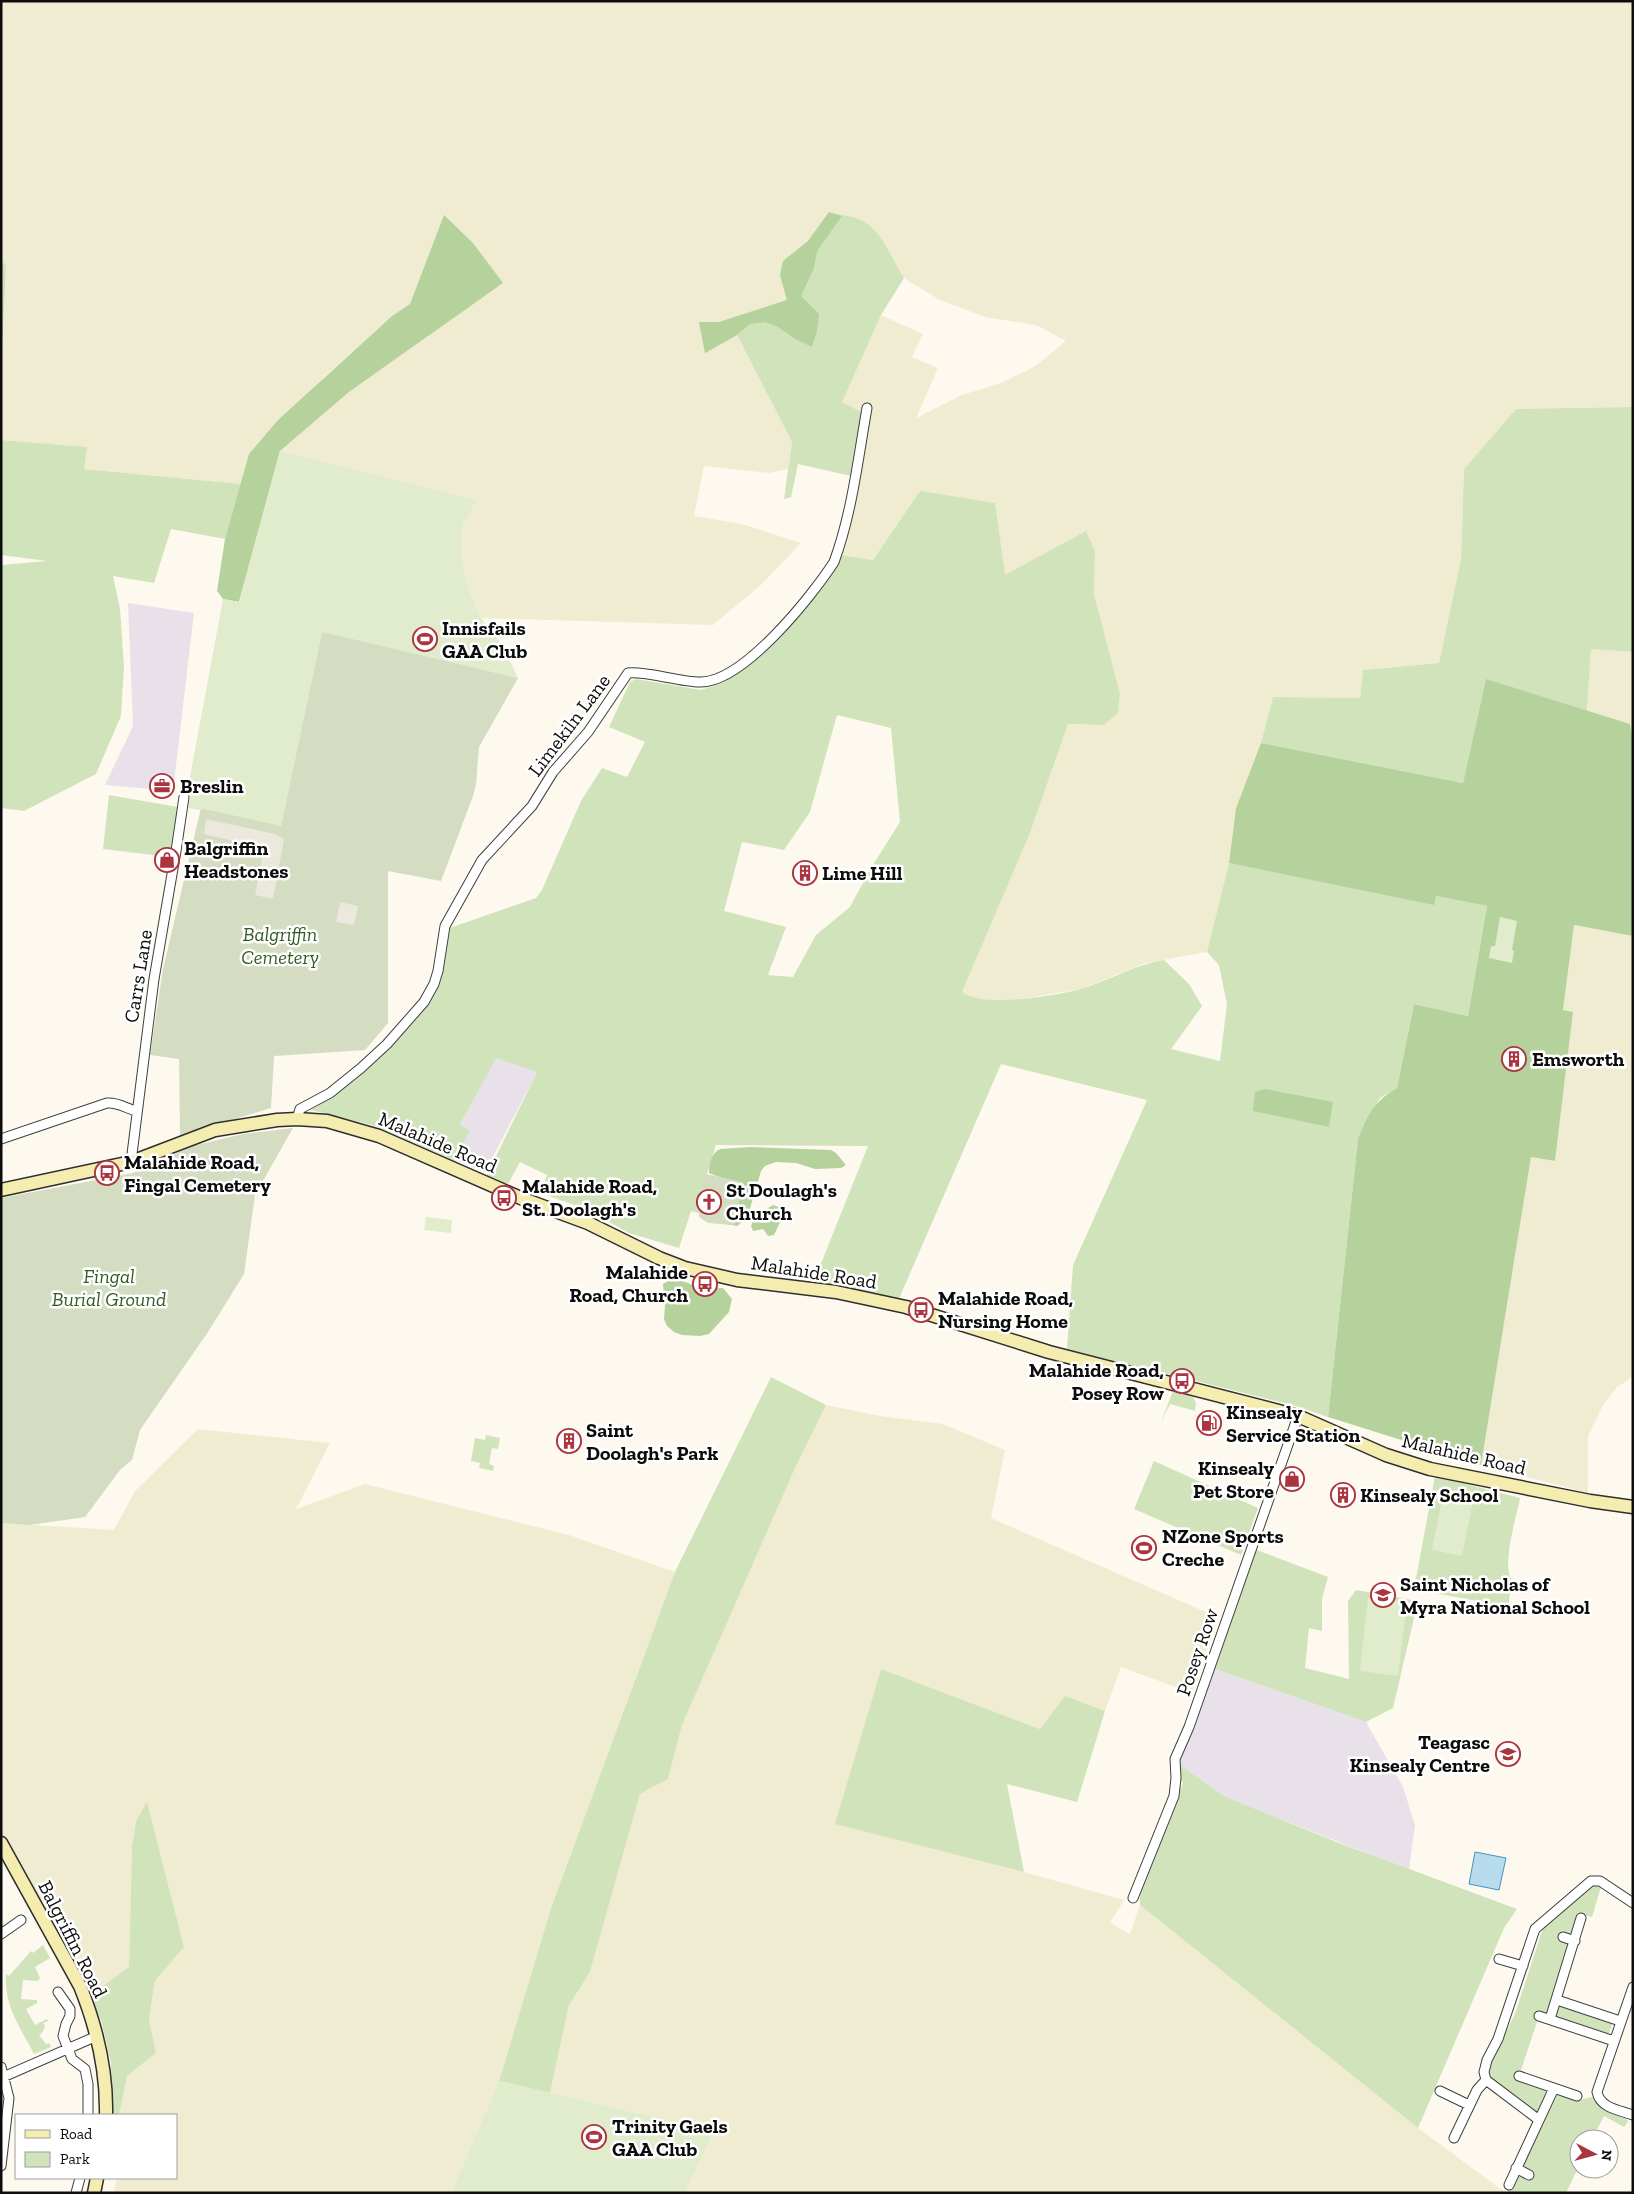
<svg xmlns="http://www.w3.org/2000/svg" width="1634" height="2194" viewBox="0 0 1634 2194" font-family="'Zilla Slab',serif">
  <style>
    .industrial { fill: #e9e1ea }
    .farmland { fill: #f0ecd1 }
    .green { fill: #d1e3bb; fill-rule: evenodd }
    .forest { fill: #b6d29c }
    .cemetery { fill: #d4dcc1 }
    .pitch { fill: #e1eccc }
    .plaza { fill: #ece8de }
    .water { fill: #b8dcee; stroke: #4891bd }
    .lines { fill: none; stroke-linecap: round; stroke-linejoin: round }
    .street-casing { stroke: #3f3f3f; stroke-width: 11 }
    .secondary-casing { stroke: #2e2e2e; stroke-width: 15 }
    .street { stroke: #fff; stroke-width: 9 }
    .secondary { stroke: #f5ecb0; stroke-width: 12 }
    .labels { text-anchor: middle; stroke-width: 5; stroke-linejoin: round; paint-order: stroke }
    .poi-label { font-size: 20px; font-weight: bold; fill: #0c0c0c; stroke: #fff; text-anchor: start }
    .street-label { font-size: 20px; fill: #0c0c0c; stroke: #fff }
    .park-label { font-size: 20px; font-style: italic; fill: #325c25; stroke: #fff }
  </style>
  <rect width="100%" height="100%" fill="#fdf9ee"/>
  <!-- industrial -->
  <path class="industrial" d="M128 603 194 613 173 791 105 785 133 726Z
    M496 1056 537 1072 485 1172 454 1160 469 1130 460 1126Z
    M1212 1668 1366 1722 1403 1787 1415 1825 1409 1870 1224 1796 1176 1762Z"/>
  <!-- farmland -->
  <path class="farmland" d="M1 1H1633V407L1516 409 1464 469 1461 559 1439 663 1363 670 1360 698 1273 697 1261 743 1236 808 1229 863 1207 952 1146 963 1080 989 1009 1001 969 998 962 992 1030 833 1068 724 1104 725 1118 713 1119 694 1094 594 1095 551 1085 532 1005 576 920 491 873 560 840 555 836 552 863 414 841 402 881 315 923 334 912 357 938 368 916 418 962 395 1001 383 1034 367 1066 341 1036 325 985 317 938 299 904 278 884 243 856 218 829 212 808 241 783 261 780 275 788 300 719 322 699 323 737 335 792 442 788 469 769 473 704 466 694 516 742 524 801 543 762 584 713 625 481 618 467 585 461 554 463 525 475 500 280 451 349 392 430 335 445 215 410 304 392 316 325 376 249 454 241 484 84 469 86 447 1 440V375L6 266 1 259Z
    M1591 649 1633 652V743L1630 724 1587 711Z
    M1574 925 1633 936V1375L1627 1381 1617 1387 1603 1405 1588 1436V1493L1481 1465 1531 1157 1555 1161 1573 1012 1563 1010Z
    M826 1405 880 1416 943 1424 1005 1450 991 1518 1217 1617 1192 1693 1121 1667 1105 1711 1065 1697 1040 1729 881 1669 836 1824 1024 1872 1124 1900 1110 1923 1130 1934 1140 1905 1418 2128 1506 2193H685L714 2131 550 2093 569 2005 590 1972 640 1794 668 1779 682 1725 796 1466Z
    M198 1429 330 1443 296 1509 365 1484 569 1535 675 1572 551 1908 499 2081 451 2193H114L117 2178H176V2115H119L127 2076 156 2053 149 2019 155 1981 184 1947 147 1803 136 1821 132 1846 129 1967 96 1991 82 1988 1 1839V1523L114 1530 135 1491Z"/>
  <!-- green -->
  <path class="green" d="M829 212C838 215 847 215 856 218 881 226 891 258 904 278L881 315 842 402 863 413 851 476 798 464 791 497 784 499 792 442 737 335 705 353 699 322H719L787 300 780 275 783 261 808 241Z
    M1 259 6 266 1 375Z
    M1633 407V652L1591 649 1587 711 1486 680 1463 783 1261 743 1273 697 1360 698 1363 670 1439 663 1461 559 1464 469 1516 409Z
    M1 440 87 447 84 469 241 484 225 539 171 529 154 583 113 576 120 609 124 667 121 716 96 774 24 811 1 808V565L47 561 1 555Z
    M920 491 995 503 1005 575 1086 531 1095 551 1094 594 1120 694 1118 713 1104 725 1068 724 1030 833 962 992C981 1008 1055 996 1080 989 1108 981 1134 965 1164 960L1189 984 1202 1006 1171 1049 1220 1061 1227 1004 1219 965 1207 952 1229 863 1434 904 1436 896 1487 906 1468 1016 1414 1004 1397 1088 1380 1098 1358 1139 1328 1417 1296 1406 1067 1349 1073 1265 1147 1100 1001 1064 898 1301 812 1286 868 1146 716 1145 695 1212 691 1211 679 1248 629 1233 588 1210 549 1196 542 1189 547 1175 520 1162 508 1184 486 1177 537 1072 496 1058 460 1125 470 1130 455 1161 372 1125 311 1110C365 1078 396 1033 436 986 445 967 444 947 450 928L536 898 542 890 581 801 602 768 627 777 645 742 609 727 630 682 636 679 701 690 723 683 749 665 776 641 829 578 840 555 873 560ZM837 715 891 728 900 822 871 868 850 907 816 935 793 977 768 975 786 927 724 911 742 842 784 850 810 812Z
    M109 795 178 807 170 857 103 849Z
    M771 1377 826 1405 796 1466 682 1725 668 1779 640 1794 590 1972 569 2005 550 2093 499 2081 551 1908 675 1572Z
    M1173 1391 1193 1397 1196 1403 1195 1411 1170 1404 1161 1422Z
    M486 1435 500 1438 498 1449 492 1448 489 1464 494 1466 493 1471 479 1468 480 1463 471 1461 475 1438 485 1440Z
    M1154 1461 1258 1508 1241 1555 1134 1509Z
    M1435 1476 1520 1498C1517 1515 1501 1566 1512 1580L1508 1607 1414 1589Z
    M1254 1549 1328 1577 1322 1599V1631L1309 1628 1305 1668 1349 1679 1348 1601 1356 1590 1418 1601 1393 1708 1366 1722 1212 1668Z
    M881 1669 1040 1729 1065 1696 1105 1711 1077 1802 1007 1784 1024 1872 835 1824Z
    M1176 1762 1224 1796 1339 1843 1517 1909 1504 1928 1418 2128 1140 1905V1888L1183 1783 1173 1770Z
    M147 1802 184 1947 155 1981 149 2019 156 2053 127 2076 119 2115H113L111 2063 101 2020 82 1988 96 1991 129 1967 132 1846 136 1821Z
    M1591 1884 1601 1887 1592 1917 1579 1914 1573 1933 1568 1935 1570 1945 1548 2011 1544 2014 1540 2013 1518 2079 1549 2090 1538 2114 1492 2080 1489 2071 1491 2060 1515 2014 1542 1931 1546 1924 1575 1901Z
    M43 1945 50 1958 35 1967 40 1978 38 1981 23 1980 21 1999 37 2000V2003L26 2009 35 2025 47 2019 48 2021 43 2023 45 2026 42 2033 39 2035 46 2044 49 2043 51 2047 34 2054C20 2027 4 2006 6 1974L9 1976 31 1951 33 1953Z
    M1560 2005 1613 2022 1608 2036 1556 2017 1555 2015Z
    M1557 2094 1578 2100 1592 2097C1602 2110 1611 2114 1627 2119L1628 2122 1624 2127 1604 2116 1592 2139H1579V2166L1566 2193H1508L1515 2179 1524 2169 1522 2164Z"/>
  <!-- forest -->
  <path class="forest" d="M829 212 842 216 817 251 814 268 801 296 819 314 817 331 812 347 795 339 778 327 765 322 750 324 737 335 705 353 699 322H719L787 300 780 275 783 261 808 241Z
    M444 215 473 243 503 283 349 392 280 451 239 602 223 599 217 591 225 539 249 454 278 420 392 316 410 304Z
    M1486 679 1630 724 1633 743V936L1574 925 1563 1010 1573 1012 1555 1161 1531 1157 1481 1465 1328 1417 1358 1139C1368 1115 1373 1102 1397 1088L1414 1004 1468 1016 1487 906 1436 896 1434 905 1229 863 1236 808 1261 743 1463 783Z
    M1265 1089 1333 1102 1329 1127 1253 1111 1255 1092Z
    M750 1147 831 1150 836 1153 846 1165 841 1168 815 1169 796 1163 776 1162 765 1166 761 1171 749 1212 745 1220 737 1226 725 1224 723 1218 736 1212 740 1206 732 1195 730 1181 709 1173C709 1164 711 1153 720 1149Z
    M773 1205 779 1207 778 1214 782 1218 774 1235 768 1236 763 1229 753 1231 751 1226 754 1219H766L768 1208Z
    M670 1280 683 1281 702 1289 723 1288 732 1299 729 1312 709 1334 700 1336 682 1335 674 1332 667 1326 664 1319 665 1306 663 1284Z"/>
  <!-- cemetery -->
  <path class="cemetery" d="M322 631 518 678 479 747 476 784 473 796 441 881 388 871V1023L365 1050 274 1056 271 1108 180 1136 179 1059 150 1055 163 969 201 808 281 825Z
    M293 1128 255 1195 244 1274 208 1332 140 1430 132 1460 120 1470 85 1517 30 1525 1 1523V1198L133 1173 193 1146 243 1134Z
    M706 1174 743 1182 734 1225 708 1223 699 1217V1213L695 1212Z"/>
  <!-- pitch -->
  <path class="pitch" d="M280 451 476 500 463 525 461 554 467 585 481 618 503 646 518 678 322 632 281 826 201 808 200 810 188 808 191 794 187 793 223 599 239 602Z
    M1500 917 1517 921 1512 950 1514 951 1512 963 1489 958 1491 946H1495Z
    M426 1217 452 1220 451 1233 424 1230Z
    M1443 1494 1473 1501 1462 1556 1432 1550Z
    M1368 1598 1407 1602 1398 1676 1360 1671Z
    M499 2081 714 2131 685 2193H451Z"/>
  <!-- plaza -->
  <path class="plaza" d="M206 819 275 834 284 839 273 899 255 895 264 848 204 834Z
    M340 902 358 906 354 925 336 922Z"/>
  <!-- water -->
  <path class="water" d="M1475 1852 1506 1858 1499 1890 1469 1884Z"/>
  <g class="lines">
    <defs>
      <path id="street" d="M297 1119 300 1109 330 1093 361 1068 387 1044 424 1002 434 984 438 971 445 926 482 860 532 806 553 772 588 732 628 673C647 671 679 682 700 682 743 683 812 596 834 562 852 513 858 459 867 408
        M1 1139 107 1103C119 1102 126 1109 137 1111
        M131 1162 154 979 176 851 184 797
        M1133 1898 1174 1796 1176 1778 1175 1759 1189 1727 1298 1416
        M1 1934 21 1920
        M1563 1937 1575 1941
        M1499 1959 1523 1966
        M1633 1987 1597 2092C1600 2108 1619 2110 1633 2115
        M58 1992 70 2009V2016L66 2024 63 2036 72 2059 85 2069 88 2084V2115
        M1557 2000 1620 2021
        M1539 2016 1614 2041
        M1550 2019 1581 1918
        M1 2067 9 2098 1 2166
        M1519 2076 1577 2096
        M1 2078 97 2036
        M1486 2080 1484 2072 1487 2060 1498 2039 1535 1929 1591 1881H1600L1633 1903
        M1486 2080 1539 2120
        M1440 2091 1469 2105
        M1454 2138 1477 2090 1486 2080
        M1516 2168 1529 2175
        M1509 2185 1554 2088
        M76 2193 80 2178"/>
      <path id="secondary" d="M1 1190 131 1162 215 1130 277 1120 297 1119 327 1121 379 1136 523 1199 588 1223 659 1258 685 1268 737 1280 836 1292 906 1307 1049 1352 1298 1416 1386 1455 1430 1469 1590 1501 1633 1507
        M1 1843 80 1986C97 2028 107 2070 106 2115
        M94 2193 97 2178"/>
    </defs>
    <!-- street casing -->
    <use href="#street" class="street-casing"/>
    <!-- secondary casing -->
    <use href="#secondary" class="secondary-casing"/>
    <!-- street -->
    <use href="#street" class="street"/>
    <!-- secondary -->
    <use href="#secondary" class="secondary"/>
  </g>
  <!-- icons -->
  <defs>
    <symbol id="stadium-ring" viewBox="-11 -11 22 22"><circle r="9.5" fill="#fff" stroke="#ab353e" stroke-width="1.5"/><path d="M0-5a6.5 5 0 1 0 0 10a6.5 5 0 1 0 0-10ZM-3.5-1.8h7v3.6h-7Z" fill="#ab353e"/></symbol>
    <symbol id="office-ring" viewBox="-11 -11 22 22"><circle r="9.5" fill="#fff" stroke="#ab353e" stroke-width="1.5"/><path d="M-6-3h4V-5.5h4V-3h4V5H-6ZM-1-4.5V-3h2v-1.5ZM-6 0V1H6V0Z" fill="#ab353e"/></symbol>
    <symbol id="shop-ring" viewBox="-11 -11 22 22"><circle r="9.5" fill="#fff" stroke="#ab353e" stroke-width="1.5"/><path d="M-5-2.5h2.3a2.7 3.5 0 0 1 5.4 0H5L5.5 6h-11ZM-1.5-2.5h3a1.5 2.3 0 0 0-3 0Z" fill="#ab353e"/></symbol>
    <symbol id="building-ring" viewBox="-11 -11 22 22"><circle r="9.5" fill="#fff" stroke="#ab353e" stroke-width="1.5"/><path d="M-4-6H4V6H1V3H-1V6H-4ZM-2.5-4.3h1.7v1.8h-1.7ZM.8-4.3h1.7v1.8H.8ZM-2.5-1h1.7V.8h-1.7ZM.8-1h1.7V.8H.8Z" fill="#ab353e"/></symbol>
    <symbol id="bus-ring" viewBox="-11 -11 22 22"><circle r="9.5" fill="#fff" stroke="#ab353e" stroke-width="1.5"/><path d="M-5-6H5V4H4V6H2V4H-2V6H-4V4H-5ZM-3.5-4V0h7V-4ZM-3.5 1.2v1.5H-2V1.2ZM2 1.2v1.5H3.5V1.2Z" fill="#ab353e"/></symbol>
    <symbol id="church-ring" viewBox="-11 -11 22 22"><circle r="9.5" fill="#fff" stroke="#ab353e" stroke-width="1.5"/><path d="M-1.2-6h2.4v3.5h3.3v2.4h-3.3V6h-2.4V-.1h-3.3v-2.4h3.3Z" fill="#ab353e"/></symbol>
    <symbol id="fuel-ring" viewBox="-11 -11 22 22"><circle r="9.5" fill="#fff" stroke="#ab353e" stroke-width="1.5"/><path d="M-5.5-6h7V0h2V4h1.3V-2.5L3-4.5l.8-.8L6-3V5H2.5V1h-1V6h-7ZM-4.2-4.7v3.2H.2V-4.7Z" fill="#ab353e"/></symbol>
    <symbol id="school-ring" viewBox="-11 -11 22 22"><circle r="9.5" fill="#fff" stroke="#ab353e" stroke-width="1.5"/><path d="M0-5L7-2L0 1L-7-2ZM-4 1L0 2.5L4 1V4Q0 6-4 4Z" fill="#ab353e"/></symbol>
    <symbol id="university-ring" viewBox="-11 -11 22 22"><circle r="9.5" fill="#fff" stroke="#ab353e" stroke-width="1.5"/><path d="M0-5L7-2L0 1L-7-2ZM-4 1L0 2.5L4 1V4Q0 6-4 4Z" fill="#ab353e"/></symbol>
  </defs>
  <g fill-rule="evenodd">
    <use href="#stadium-ring" x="411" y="625" width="28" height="28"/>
    <use href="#office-ring" x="148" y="772" width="28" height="28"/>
    <use href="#shop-ring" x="153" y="846" width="28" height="28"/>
    <use href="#building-ring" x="791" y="859" width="28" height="28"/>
    <use href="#building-ring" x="1500" y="1045" width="28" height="28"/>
    <use href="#bus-ring" x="93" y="1159" width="28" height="28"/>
    <use href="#bus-ring" x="490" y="1184" width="28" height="28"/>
    <use href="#church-ring" x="695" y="1188" width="28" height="28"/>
    <use href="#bus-ring" x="691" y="1270" width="28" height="28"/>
    <use href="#bus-ring" x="907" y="1296" width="28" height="28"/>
    <use href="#bus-ring" x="1168" y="1367" width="28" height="28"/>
    <use href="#fuel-ring" x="1195" y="1409" width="28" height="28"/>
    <use href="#building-ring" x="555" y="1427" width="28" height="28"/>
    <use href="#shop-ring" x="1278" y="1465" width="28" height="28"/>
    <use href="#building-ring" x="1329" y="1481" width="28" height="28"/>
    <use href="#stadium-ring" x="1130" y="1534" width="28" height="28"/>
    <use href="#school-ring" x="1369" y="1581" width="28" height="28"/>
    <use href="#university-ring" x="1494" y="1740" width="28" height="28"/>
    <use href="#stadium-ring" x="580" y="2123" width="28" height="28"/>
  </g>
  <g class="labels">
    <!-- poi labels -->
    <g class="poi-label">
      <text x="442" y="635">Innisfails<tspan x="442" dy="23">GAA Club</tspan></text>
      <text x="180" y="793">Breslin</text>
      <text x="184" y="855">Balgriffin<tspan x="184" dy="23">Headstones</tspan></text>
      <text x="822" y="880">Lime Hill</text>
      <text x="1532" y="1066">Emsworth</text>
      <text x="124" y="1169">Malahide Road,<tspan x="124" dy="23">Fingal Cemetery</tspan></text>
      <text x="522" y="1193">Malahide Road,<tspan x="522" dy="23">St. Doolagh's</tspan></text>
      <text x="726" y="1197">St Doulagh's<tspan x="726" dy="23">Church</tspan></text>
      <text x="688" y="1279" text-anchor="end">Malahide<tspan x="688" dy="23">Road, Church</tspan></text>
      <text x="938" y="1305">Malahide Road,<tspan x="938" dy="23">Nursing Home</tspan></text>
      <text x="1164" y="1377" text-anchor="end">Malahide Road,<tspan x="1164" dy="23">Posey Row</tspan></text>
      <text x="1226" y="1419">Kinsealy<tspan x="1226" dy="23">Service Station</tspan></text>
      <text x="586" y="1437">Saint<tspan x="586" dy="23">Doolagh's Park</tspan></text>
      <text x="1274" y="1475" text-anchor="end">Kinsealy<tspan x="1274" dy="23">Pet Store</tspan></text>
      <text x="1360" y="1502">Kinsealy School</text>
      <text x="1162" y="1543">NZone Sports<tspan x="1162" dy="23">Creche</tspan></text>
      <text x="1400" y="1591">Saint Nicholas of<tspan x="1400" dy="23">Myra National School</tspan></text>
      <text x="1490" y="1749" text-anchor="end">Teagasc<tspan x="1490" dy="23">Kinsealy Centre</tspan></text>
      <text x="612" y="2133">Trinity Gaels<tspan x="612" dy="23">GAA Club</tspan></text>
    </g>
    <!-- street labels -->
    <g class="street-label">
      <text transform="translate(569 725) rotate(-53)" y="7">Limekiln Lane</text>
      <text transform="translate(138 976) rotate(-81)" y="7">Carrs Lane</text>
      <text transform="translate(438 1142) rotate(23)" y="7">Malahide Road</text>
      <text transform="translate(814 1272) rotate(9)" y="7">Malahide Road</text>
      <text transform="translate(1464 1454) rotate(13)" y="7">Malahide Road</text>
      <text transform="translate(1197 1652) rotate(-71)" y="7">Posey Row</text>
      <text transform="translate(73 1939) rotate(63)" y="7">Balgriffin Road</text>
    </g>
    <!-- park labels -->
    <g class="park-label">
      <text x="280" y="941">Balgriffin<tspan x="280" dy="23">Cemetery</tspan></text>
      <text x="109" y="1283">Fingal<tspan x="109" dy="23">Burial Ground</tspan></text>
    </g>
  </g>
  <!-- border -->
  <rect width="1634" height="2194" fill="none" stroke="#0c0c0c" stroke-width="5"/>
  <!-- legend -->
  <rect x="15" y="2114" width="162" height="65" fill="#ffffff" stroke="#9e9e9e"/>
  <rect x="25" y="2130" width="25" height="8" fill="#f5ecb0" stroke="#9e9e9e"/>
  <text x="60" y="2139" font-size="15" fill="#0c0c0c">Road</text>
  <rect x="25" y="2152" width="25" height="15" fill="#d1e3bb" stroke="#9e9e9e"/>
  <text x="60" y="2164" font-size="15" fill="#0c0c0c">Park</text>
  <!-- north arrow -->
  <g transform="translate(1594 2154) rotate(96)"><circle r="24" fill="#ffffff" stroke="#9e9e9e"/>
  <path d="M0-4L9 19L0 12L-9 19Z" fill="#ab353e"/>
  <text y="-8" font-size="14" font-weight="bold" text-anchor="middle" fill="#0c0c0c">N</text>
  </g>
</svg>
